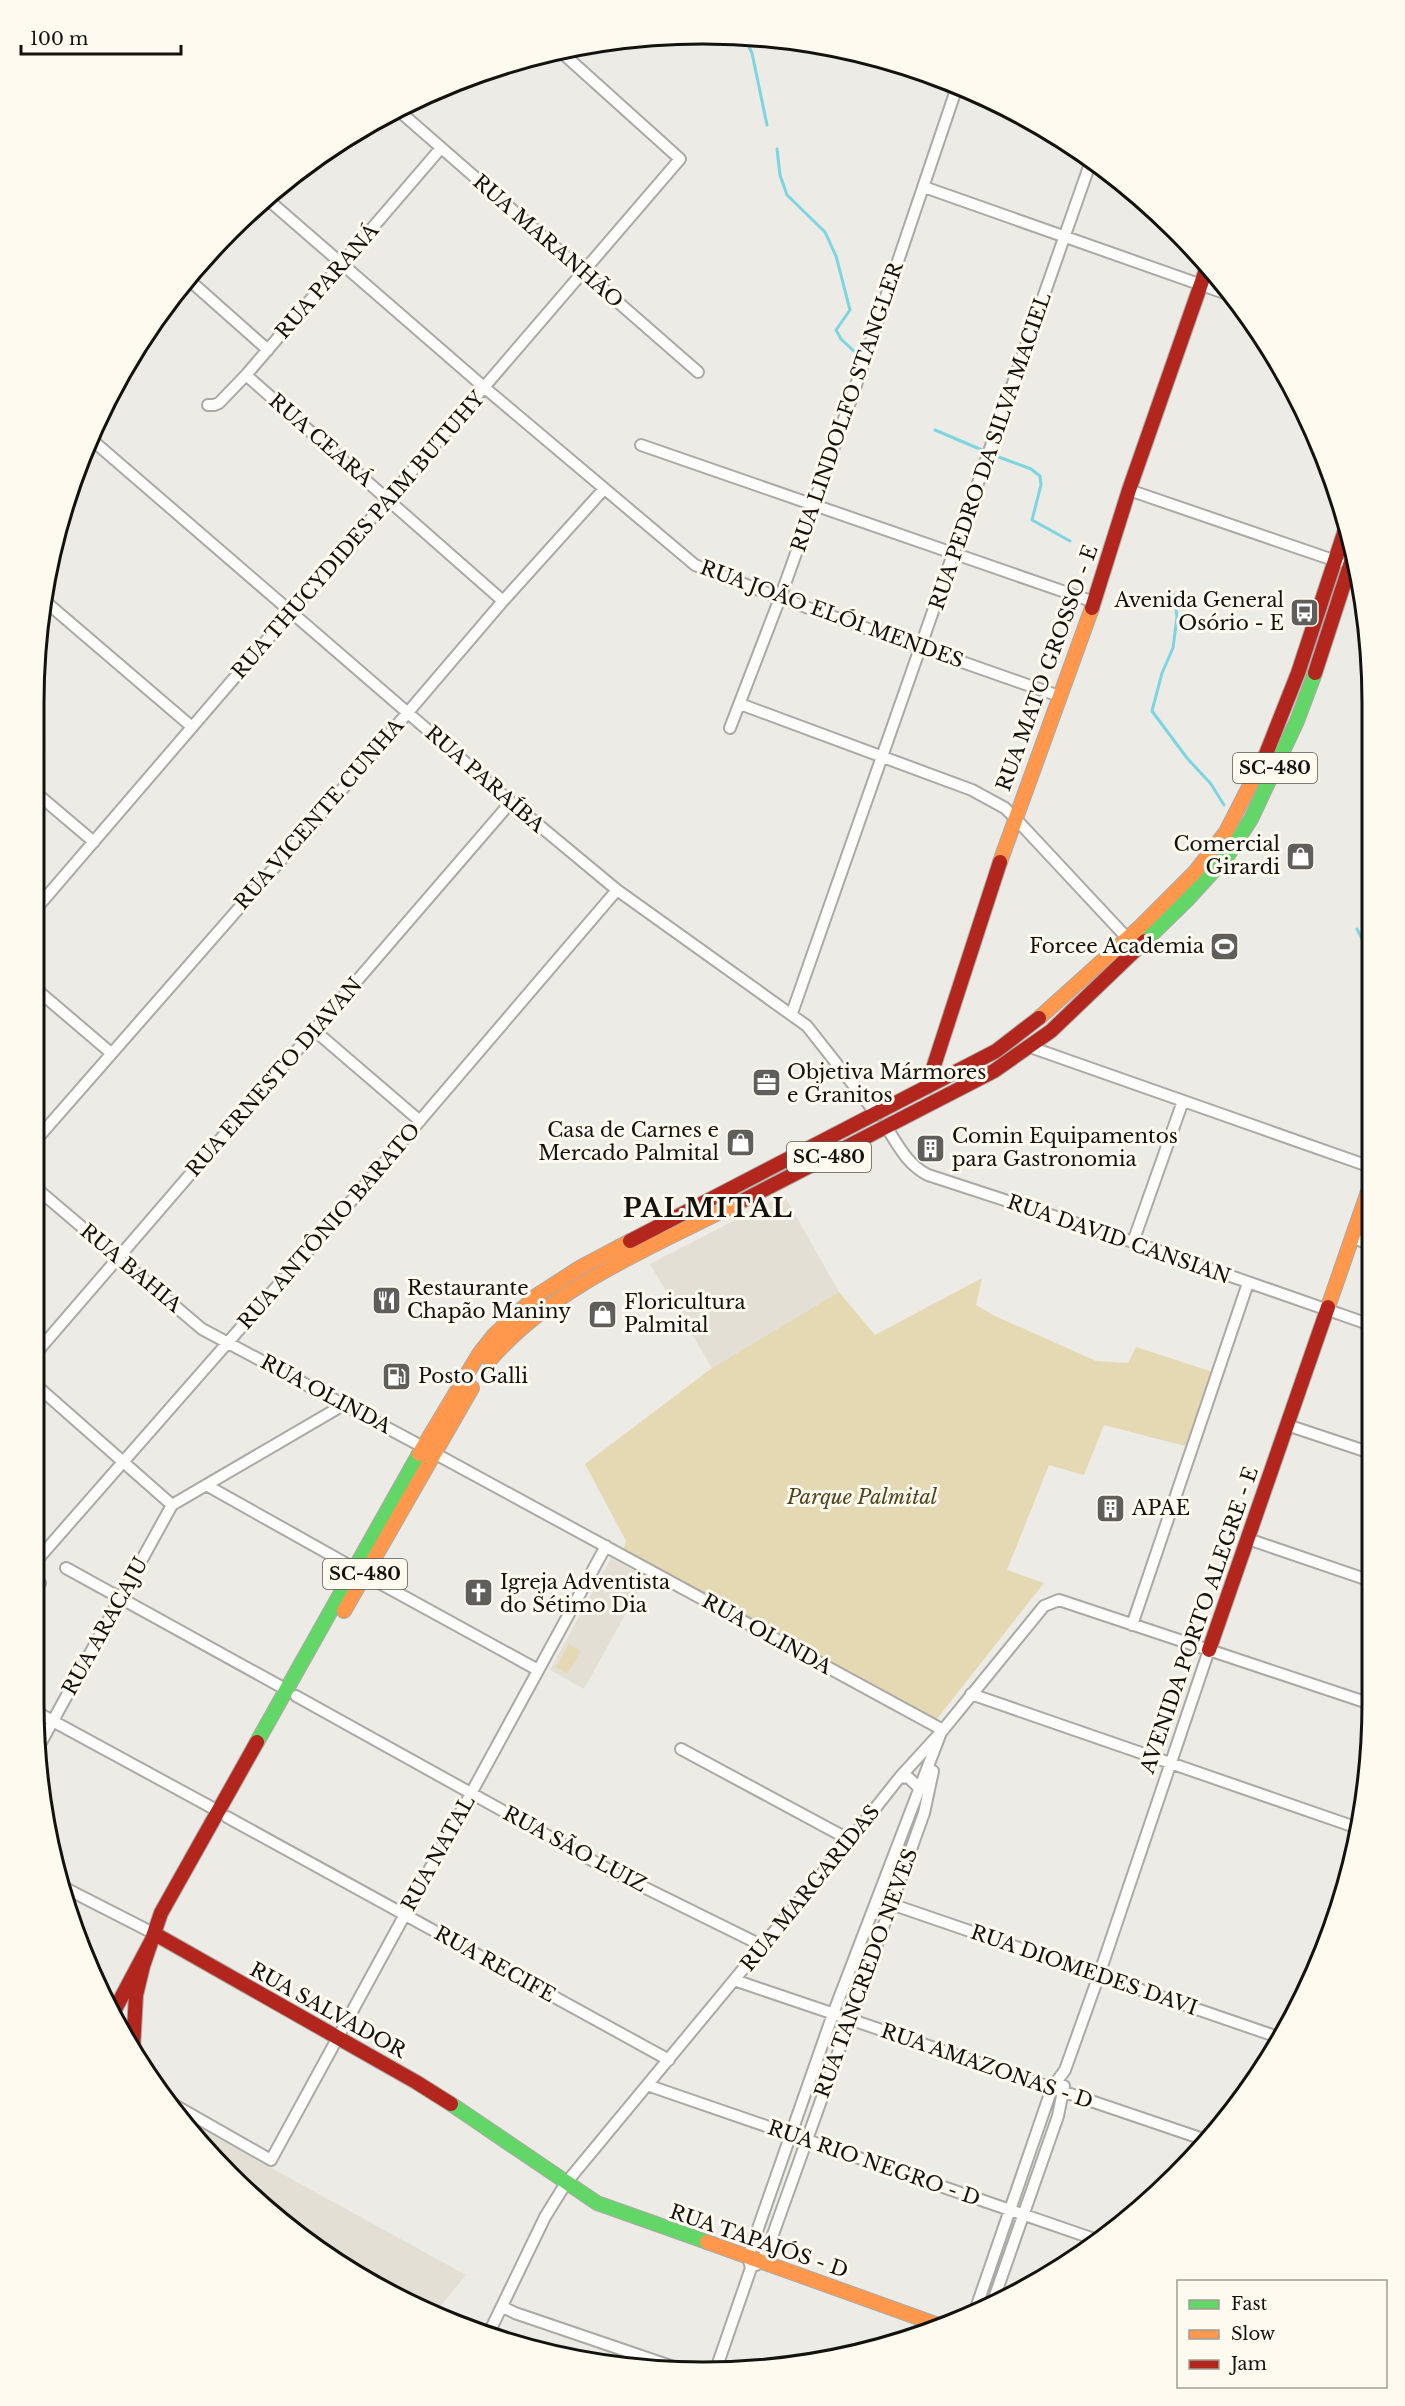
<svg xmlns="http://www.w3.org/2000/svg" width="1405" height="2406" viewBox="0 0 1405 2406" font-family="'Libre Baskerville',serif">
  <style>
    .built { fill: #e3dfd4 }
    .green { fill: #e4d9b3 }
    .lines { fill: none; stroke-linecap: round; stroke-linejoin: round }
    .stream { stroke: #7dd5e0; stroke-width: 3 }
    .street-casing { stroke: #aaa9a5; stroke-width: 14 }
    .fast-casing { stroke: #aaa9a5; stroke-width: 16 }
    .slow-casing { stroke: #aaa9a5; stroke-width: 16 }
    .jam-casing { stroke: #aaa9a5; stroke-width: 16 }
    .street { stroke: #fcfcfb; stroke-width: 10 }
    .fast { stroke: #63d668; stroke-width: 14 }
    .slow { stroke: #ff974d; stroke-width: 14 }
    .jam { stroke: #b3261e; stroke-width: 14 }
    .labels { text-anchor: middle; stroke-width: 6; stroke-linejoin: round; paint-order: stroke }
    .shield { fill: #fefaef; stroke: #5a5852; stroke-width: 1.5 }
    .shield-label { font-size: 18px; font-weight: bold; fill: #13120e }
    .street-label { font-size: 20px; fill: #13120e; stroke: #fefaef }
    .poi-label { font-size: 20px; fill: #13120e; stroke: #fefaef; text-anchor: start }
    .park-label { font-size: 20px; font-style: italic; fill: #4e441e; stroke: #fefaef }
    .district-label { font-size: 26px; font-weight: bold; letter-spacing: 1.5px; fill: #13120e; stroke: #fefaef }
    .rim { fill: none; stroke: #13120e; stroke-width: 3 }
  </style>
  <rect width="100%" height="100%" fill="#ecebe6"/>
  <!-- built -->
  <path class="built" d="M784 1195 839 1292 712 1368 650 1264Z
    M611 1558 646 1577 584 1689 550 1670Z
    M175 2115 466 2275 433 2315 406 2304 295 2235Z"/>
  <!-- green -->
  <path class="green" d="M982 1278 976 1305 995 1316 1096 1361 1128 1363 1136 1347 1213 1372 1185 1446 1104 1425 1084 1475 1049 1465 1007 1570 1044 1583 936 1720 623 1550 626 1541 585 1464 712 1368 839 1292 875 1335Z
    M569 1644 581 1651 567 1674 556 1667Z"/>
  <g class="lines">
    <!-- stream -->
    <path class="stream" d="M744 37 752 53 767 125
      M777 149 780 175 787 195 825 232 836 256 850 310 836 330 841 339 857 354
      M935 430 982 450
      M996 456 1031 469 1040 476 1041 485 1032 520 1070 541
      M1174 595 1177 617 1173 648 1162 673 1152 711 1187 758 1211 784 1224 805
      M1357 929 1371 957"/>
    <defs>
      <path id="street" d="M398 110 698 372
        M924 187 1230 295
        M266 198 485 388 695 565 780 598 1059 696
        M188 279 268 350
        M246 375 503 601
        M208 405H214L219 403 246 375 441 148
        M92 440 511 802 617 890 807 1026 877 1115
        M641 445 1094 602
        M1129 490 1339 562
        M46 602 192 727
        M740 704 972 790 1005 808 1015 818 1128 939
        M730 728 780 598 854 391 958 84
        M35 792 94 842
        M35 910 680 159 559 50
        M36 989 111 1053
        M792 1013 1091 161
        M314 1030 420 1121
        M1030 1047 1371 1167
        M887 1128C899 1147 908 1165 928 1175L1133 1242 1371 1325
        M36 1140 310 827 503 601 604 489
        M36 1188 202 1329 423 1447
        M1352 1238 1371 1244
        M1133 1242 1183 1101
        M37 1352 511 802
        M37 1386 172 1505
        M1287 1425 1371 1453
        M434 1453 943 1730
        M206 1485 354 1568
        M172 1505 345 1404
        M1248 1539 1371 1581
        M38 1559 323 1234 617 890
        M66 1568 287 1690
        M365 1575 538 1670
        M38 1582 40 1583
        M1132 1625 1248 1283
        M971 1694 1355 1827
        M296 1696 613 1872 763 1946
        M38 1713 220 1812
        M39 1746 172 1505
        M681 1749 850 1840
        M900 1777 909 1778 920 1789
        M227 1817 669 2060
        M61 1886 155 1934
        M891 1904 1278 2037
        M734 1980 1206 2140
        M647 2085 1100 2241
        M164 2099 271 2160 606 1546
        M756 2265 761 2262 771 2240 924 1813 933 1771
        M503 2307 515 2313 688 2372
        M991 2307 1058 2116 1064 2086
        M974 2314 1052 2088 1065 2070 1099 1975 1209 1650
        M487 2337 545 2217 566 2183 850 1840 900 1777 943 1730 1044 1606 1059 1600 1371 1704
        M715 2372 751 2268 748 2257 833 2014 940 1735"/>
      <path id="fast" d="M1145 941 1187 900 1228 855 1251 819 1297 721 1315 673
        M257 1742 419 1454
        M451 2104 597 2203 707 2242"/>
      <path id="slow" d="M1000 862 1092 608
        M1039 1018 1140 927 1195 872 1226 832 1266 754
        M1328 1307 1371 1183
        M490 1360C554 1285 657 1245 744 1200
        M419 1454 479 1354 494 1335 536 1296 581 1267 630 1241
        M344 1611 472 1388
        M707 2242 944 2327"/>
      <path id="jam" d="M1092 608 1129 490 1208 264
        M1315 673 1351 562
        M1266 754 1298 673 1345 530
        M927 1087 1000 862
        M744 1200 994 1071 1051 1031 1145 941
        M630 1241 996 1051 1039 1018
        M1209 1650 1328 1307
        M112 2015 155 1934 416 2082 451 2104
        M133 2049 136 1995 143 1966 161 1913 257 1742"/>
    </defs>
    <!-- street casing -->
    <use href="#street" class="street-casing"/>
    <!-- fast casing -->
    <use href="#fast" class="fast-casing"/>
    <!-- slow casing -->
    <use href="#slow" class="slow-casing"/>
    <!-- jam casing -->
    <use href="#jam" class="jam-casing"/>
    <!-- street -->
    <use href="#street" class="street"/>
    <!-- fast -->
    <use href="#fast" class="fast"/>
    <!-- slow -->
    <use href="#slow" class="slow"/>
    <!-- jam -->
    <use href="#jam" class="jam"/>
  </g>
  <!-- icons -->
  <defs>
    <symbol id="bus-square" viewBox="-11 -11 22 22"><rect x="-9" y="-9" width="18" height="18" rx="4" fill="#5f5e5a" stroke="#fefaef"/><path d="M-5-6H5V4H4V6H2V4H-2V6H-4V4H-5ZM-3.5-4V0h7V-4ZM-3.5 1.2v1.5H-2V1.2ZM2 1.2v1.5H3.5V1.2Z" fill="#fff"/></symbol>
    <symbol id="shop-square" viewBox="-11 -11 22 22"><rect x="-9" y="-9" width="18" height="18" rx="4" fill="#5f5e5a" stroke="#fefaef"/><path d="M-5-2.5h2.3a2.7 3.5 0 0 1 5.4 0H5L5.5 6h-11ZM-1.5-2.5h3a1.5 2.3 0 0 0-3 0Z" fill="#fff"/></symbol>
    <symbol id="stadium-square" viewBox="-11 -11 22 22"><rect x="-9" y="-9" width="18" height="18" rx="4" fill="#5f5e5a" stroke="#fefaef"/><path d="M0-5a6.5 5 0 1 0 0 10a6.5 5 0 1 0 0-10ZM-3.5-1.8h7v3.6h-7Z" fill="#fff"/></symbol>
    <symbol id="office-square" viewBox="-11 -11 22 22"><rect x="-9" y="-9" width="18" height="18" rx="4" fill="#5f5e5a" stroke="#fefaef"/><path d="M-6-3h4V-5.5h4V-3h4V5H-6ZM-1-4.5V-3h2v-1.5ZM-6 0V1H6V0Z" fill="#fff"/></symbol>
    <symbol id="building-square" viewBox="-11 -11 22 22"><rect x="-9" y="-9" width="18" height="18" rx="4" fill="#5f5e5a" stroke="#fefaef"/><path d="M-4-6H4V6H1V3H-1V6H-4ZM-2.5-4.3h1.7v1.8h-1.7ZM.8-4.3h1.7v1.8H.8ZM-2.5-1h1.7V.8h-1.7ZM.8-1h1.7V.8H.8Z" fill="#fff"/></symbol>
    <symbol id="restaurant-square" viewBox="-11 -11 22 22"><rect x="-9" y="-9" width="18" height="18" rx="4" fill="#5f5e5a" stroke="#fefaef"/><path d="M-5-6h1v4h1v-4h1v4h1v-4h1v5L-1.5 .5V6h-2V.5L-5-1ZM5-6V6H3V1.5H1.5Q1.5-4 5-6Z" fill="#fff"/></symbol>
    <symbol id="fuel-square" viewBox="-11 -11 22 22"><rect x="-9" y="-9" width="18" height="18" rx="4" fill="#5f5e5a" stroke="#fefaef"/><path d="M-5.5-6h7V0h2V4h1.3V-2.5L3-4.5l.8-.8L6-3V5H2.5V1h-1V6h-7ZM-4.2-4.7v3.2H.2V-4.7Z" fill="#fff"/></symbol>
    <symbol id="church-square" viewBox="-11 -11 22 22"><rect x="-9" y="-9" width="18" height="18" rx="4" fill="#5f5e5a" stroke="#fefaef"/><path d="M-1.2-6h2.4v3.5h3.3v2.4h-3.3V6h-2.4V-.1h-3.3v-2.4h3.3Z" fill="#fff"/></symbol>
  </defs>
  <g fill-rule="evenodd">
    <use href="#bus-square" x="1288" y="596" width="33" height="33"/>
    <use href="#shop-square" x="1284" y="840" width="33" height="33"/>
    <use href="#stadium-square" x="1208" y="930" width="33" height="33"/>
    <use href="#office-square" x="750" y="1066" width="33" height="33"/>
    <use href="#shop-square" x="724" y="1126" width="33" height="33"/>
    <use href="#building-square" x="914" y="1132" width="33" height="33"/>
    <use href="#restaurant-square" x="370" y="1284" width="33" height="33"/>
    <use href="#shop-square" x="586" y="1298" width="33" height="33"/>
    <use href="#fuel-square" x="380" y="1360" width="33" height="33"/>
    <use href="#building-square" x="1094" y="1492" width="33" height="33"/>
    <use href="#church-square" x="462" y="1576" width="33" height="33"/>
  </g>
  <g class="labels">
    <!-- shield labels -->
    <g class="shield">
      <rect x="1233" y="753" width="84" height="30" rx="4.5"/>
      <rect x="787" y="1142" width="84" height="30" rx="4.5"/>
      <rect x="323" y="1559" width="84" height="30" rx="4.5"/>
    </g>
    <g class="shield-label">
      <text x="1275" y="774">SC-480</text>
      <text x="829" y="1163">SC-480</text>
      <text x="365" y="1580">SC-480</text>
    </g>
    <!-- street labels -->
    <g class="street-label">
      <text transform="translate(548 241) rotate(41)" y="7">RUA MARANHÃO</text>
      <text transform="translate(327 281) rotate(-49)" y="7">RUA PARANÁ</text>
      <text transform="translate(847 407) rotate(-71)" y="7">RUA LINDOLFO STANGLER</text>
      <text transform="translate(321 440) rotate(41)" y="7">RUA CEARÁ</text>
      <text transform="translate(990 451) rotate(-71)" y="7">RUA PEDRO DA SILVA MACIEL</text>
      <text transform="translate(358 535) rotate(-49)" y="7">RUA THUCYDIDES PAIM BUTUHY</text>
      <text transform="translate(832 614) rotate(20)" y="7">RUA JOÃO ELÓI MENDES</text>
      <text transform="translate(1047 668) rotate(-70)" y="7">RUA MATO GROSSO - E</text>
      <text transform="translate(485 779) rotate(41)" y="7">RUA PARAÍBA</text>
      <text transform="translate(319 814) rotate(-49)" y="7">RUA VICENTE CUNHA</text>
      <text transform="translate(274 1077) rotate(-49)" y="7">RUA ERNESTO DIAVAN</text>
      <text transform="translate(329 1226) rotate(-49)" y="7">RUA ANTÔNIO BARATO</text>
      <text transform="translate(1119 1239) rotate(19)" y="7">RUA DAVID CANSIAN</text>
      <text transform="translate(131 1268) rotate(40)" y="7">RUA BAHIA</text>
      <text transform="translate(326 1394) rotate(28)" y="7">RUA OLINDA</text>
      <text transform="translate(1199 1620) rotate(-71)" y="7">AVENIDA PORTO ALEGRE - E</text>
      <text transform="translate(105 1626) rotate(-61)" y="7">RUA ARACAJU</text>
      <text transform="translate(767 1634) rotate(29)" y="7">RUA OLINDA</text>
      <text transform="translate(575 1849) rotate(28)" y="7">RUA SÃO LUIZ</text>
      <text transform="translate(438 1853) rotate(-61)" y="7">RUA NATAL</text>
      <text transform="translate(810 1888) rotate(-51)" y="7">RUA MARGARIDAS</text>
      <text transform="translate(495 1964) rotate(29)" y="7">RUA RECIFE</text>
      <text transform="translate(1084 1970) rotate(19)" y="7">RUA DIOMEDES DAVI</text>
      <text transform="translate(866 1973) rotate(-70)" y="7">RUA TANCREDO NEVES</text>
      <text transform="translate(328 2010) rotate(29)" y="7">RUA SALVADOR</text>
      <text transform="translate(987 2066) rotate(19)" y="7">RUA AMAZONAS - D</text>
      <text transform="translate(874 2163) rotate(19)" y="7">RUA RIO NEGRO - D</text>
      <text transform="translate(759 2241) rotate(19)" y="7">RUA TAPAJÓS - D</text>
    </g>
    <!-- poi labels -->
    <g class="poi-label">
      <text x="1284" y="607" text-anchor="end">Avenida General<tspan x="1284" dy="23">Osório - E</tspan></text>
      <text x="1280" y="851" text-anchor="end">Comercial<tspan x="1280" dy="23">Girardi</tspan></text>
      <text x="1204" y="953" text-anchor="end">Forcee Academia</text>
      <text x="787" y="1079">Objetiva Mármores<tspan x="787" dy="23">e Granitos</tspan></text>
      <text x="719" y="1137" text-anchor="end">Casa de Carnes e<tspan x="719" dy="23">Mercado Palmital</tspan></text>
      <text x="952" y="1143">Comin Equipamentos<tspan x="952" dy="23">para Gastronomia</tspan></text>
      <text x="407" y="1295">Restaurante<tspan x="407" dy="23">Chapão Maniny</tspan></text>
      <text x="624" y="1309">Floricultura<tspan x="624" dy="23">Palmital</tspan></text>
      <text x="418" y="1383">Posto Galli</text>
      <text x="1132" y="1515">APAE</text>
      <text x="500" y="1589">Igreja Adventista<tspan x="500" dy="23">do Sétimo Dia</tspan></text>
    </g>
    <!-- park labels -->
    <g class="park-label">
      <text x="862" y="1504">Parque Palmital</text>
    </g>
    <!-- district labels -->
    <g class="district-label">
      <text x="708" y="1217">PALMITAL</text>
    </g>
  </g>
  <!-- crop -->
  <path d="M0 0H1405V2406H0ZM703 44H703A659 659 0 0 1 1362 703V1703A659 659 0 0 1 703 2362H703A659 659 0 0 1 44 1703V703A659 659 0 0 1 703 44Z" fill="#fefaef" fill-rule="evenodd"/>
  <path class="rim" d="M703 44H703A659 659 0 0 1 1362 703V1703A659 659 0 0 1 703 2362H703A659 659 0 0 1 44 1703V703A659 659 0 0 1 703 44Z"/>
  <!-- legend -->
  <rect x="1177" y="2280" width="210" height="108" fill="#fefaef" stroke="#a09d95" stroke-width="1.5"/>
  <rect x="1189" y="2300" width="30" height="9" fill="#63d668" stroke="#a09d95" stroke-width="1.5"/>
  <text x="1231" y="2310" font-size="18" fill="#13120e">Fast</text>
  <rect x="1189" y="2330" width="30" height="9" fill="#ff974d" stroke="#a09d95" stroke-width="1.5"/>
  <text x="1231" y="2340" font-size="18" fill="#13120e">Slow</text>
  <rect x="1189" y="2360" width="30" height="9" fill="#b3261e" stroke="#a09d95" stroke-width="1.5"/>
  <text x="1231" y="2370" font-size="18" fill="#13120e">Jam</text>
  <!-- scale -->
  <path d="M21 45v9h160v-9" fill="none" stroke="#13120e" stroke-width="3"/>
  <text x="30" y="45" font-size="18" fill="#13120e" stroke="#fefaef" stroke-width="4.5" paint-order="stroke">100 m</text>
</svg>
